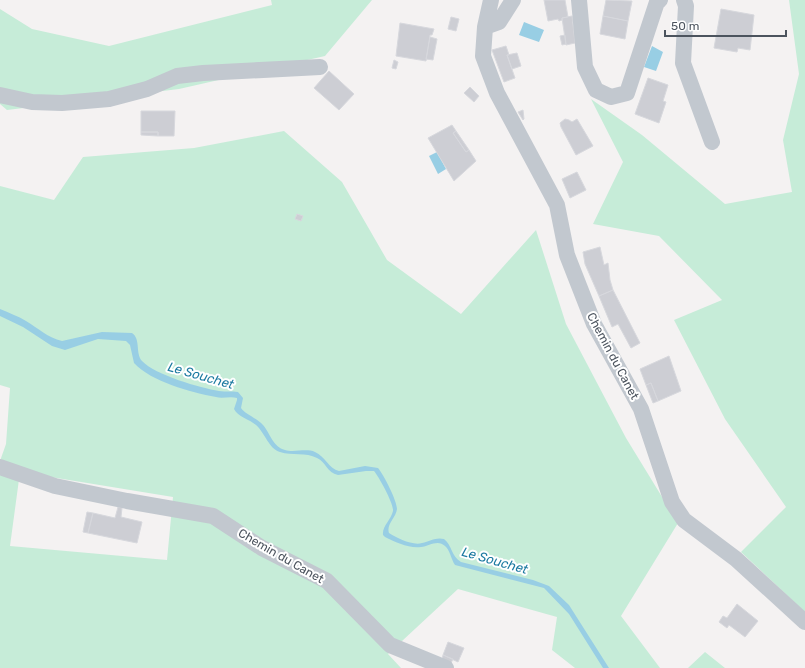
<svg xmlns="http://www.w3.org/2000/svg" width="805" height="668" viewBox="0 0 805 668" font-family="Rubik,sans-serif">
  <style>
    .green { fill: #c6ecd8; fill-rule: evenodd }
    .water { fill: #98cee4 }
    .building { fill: #cdced4; stroke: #d7d8dd }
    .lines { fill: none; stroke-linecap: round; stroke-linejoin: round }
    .street { stroke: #c2c8cf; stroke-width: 16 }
    .labels { text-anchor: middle; stroke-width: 4; stroke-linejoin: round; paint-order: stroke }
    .street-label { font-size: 12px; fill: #4c545e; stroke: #fff }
    .water-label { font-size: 13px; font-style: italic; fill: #1c7aa1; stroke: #fff }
  </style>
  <rect width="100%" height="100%" fill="#f4f2f2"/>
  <!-- green -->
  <path class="green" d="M271 0H372L325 56 179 89 7 110 0 104V9L32 29 109 46 272 5Z
    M789 0H805V612L741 552 786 507 725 419 674 320 722 300 659 236 593 224 623 162 591 99 642 135 725 204 792 192 783 140 799 74Z
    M284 131 342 182 387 260 461 314 536 230 566 324 626 438 678 523 621 616 660 668H575L552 650 557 617 458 589 388 654 401 668H0V461L6 444 10 388 0 385V186L54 200 83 157 194 148ZM20 472 173 497 167 560 10 546Z
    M705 652 725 668H688Z"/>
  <!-- water -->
  <path class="water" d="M524 22 544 30 539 42 519 35Z
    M652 46 663 52 656 71 644 67Z
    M437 152 446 169 438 174 429 156Z
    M0 309C9 313 18 316 26 321 38 328 48 338 62 341L102 332 132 333C141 339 135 353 142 361 155 375 201 388 219 391 226 392 232 391 238 392L243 398 241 408C246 415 257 418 263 425 270 433 273 447 285 450 294 453 306 448 315 452 325 456 329 469 339 471L365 466 378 468C384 475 397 501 397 509 396 518 386 524 389 533 397 538 413 546 422 543 430 541 436 537 444 539 452 545 451 556 461 562L533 580 549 586 569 605 609 668H603L569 614 544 588 455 565C451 559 450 550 445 546 438 539 429 546 421 547 410 549 395 542 385 537L383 535C382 526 391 520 393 511 394 504 379 477 374 471H366L338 475C327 473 326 462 317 458 306 452 292 456 280 452 269 449 265 433 256 425 249 419 238 417 234 409L237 400V398C230 396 222 399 216 397 190 392 152 382 134 363L130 345 126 341 98 339 65 350 52 346 23 327 0 316Z"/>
  <!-- building -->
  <path class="building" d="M544 0H565L568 17 562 18V20L559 21 558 19 548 21Z
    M606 0 632 1 628 21 603 16Z
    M721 9 754 15 750 50 738 48 737 52 714 48Z
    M572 16 575 43 566 45 562 18Z
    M603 16 628 21 625 39 600 34Z
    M451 17 459 19 456 31 448 29Z
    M400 23 434 29 432 35H430L426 61 396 56Z
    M565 35 566 44 562 45 560 36Z
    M430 37 437 39 433 60 426 59Z
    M506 46 509 55H507L515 78 504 82 492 50Z
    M517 53 521 66 512 69 507 55Z
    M394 60 398 62 396 69 392 68Z
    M329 71 354 94 339 110 314 88Z
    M648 78 668 85 663 101 666 102 659 123 635 114Z
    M470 87 479 96 474 102 464 93Z
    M523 110 524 119 523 120 518 112Z
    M141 111H175L174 136H158V132H141Z
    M565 119 569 120 572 122 577 119 593 146 576 155 561 127 560 123Z
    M452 125 456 131 453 133 466 152 469 150 476 161 454 181 428 138Z
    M456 131 469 150 466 152 453 133Z
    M141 132H158V136L141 135Z
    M577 172 586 190 570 198 562 179Z
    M297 214 303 216 301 221 295 219Z
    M600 247 604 265 608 263 610 280 613 290 599 296 585 264 583 252Z
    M613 290 640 343 631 348 618 324 612 327 599 296Z
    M669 356 681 391 658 401 651 383 646 385 640 369Z
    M651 383 658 401 653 403 646 385Z
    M118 507 122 508 121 517 142 522 137 543 88 533 93 513 115 518Z
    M87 512 93 513 88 533 83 532Z
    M737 604 758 621 745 637 729 625 727 628 719 622 723 616 727 618Z
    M448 642 464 648 458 662 443 655Z
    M443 655 453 659 451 663 442 660Z"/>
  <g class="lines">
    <!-- street -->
    <path class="street" d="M491 0 485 27 483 56 497 93 557 205 567 255 594 324 641 409 672 502 684 520 736 559 805 622
      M579 0 585 67 596 90 611 97 627 93 657 2 660 0
      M684 0 686 6 683 63 712 142
      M485 27 499 22 513 0
      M0 95 32 102 62 103 109 99 147 89 177 76 203 73 320 67
      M0 467 55 486 127 501 213 516 262 548 327 581 390 645 446 668"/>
  </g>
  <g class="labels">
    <!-- street labels -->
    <g class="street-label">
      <text transform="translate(613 356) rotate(62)" y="4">Chemin du Canet</text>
      <text transform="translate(281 556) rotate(30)" y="4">Chemin du Canet</text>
    </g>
    <!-- water labels -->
    <g class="water-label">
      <text transform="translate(201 375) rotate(16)" y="5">Le Souchet</text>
      <text transform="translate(495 560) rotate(16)" y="5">Le Souchet</text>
    </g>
  </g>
  <!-- scale -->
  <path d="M665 30v6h121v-6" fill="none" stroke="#4c545e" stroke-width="2"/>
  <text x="671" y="30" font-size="12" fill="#4c545e" stroke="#ffffff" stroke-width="3" paint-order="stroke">50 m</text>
</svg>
